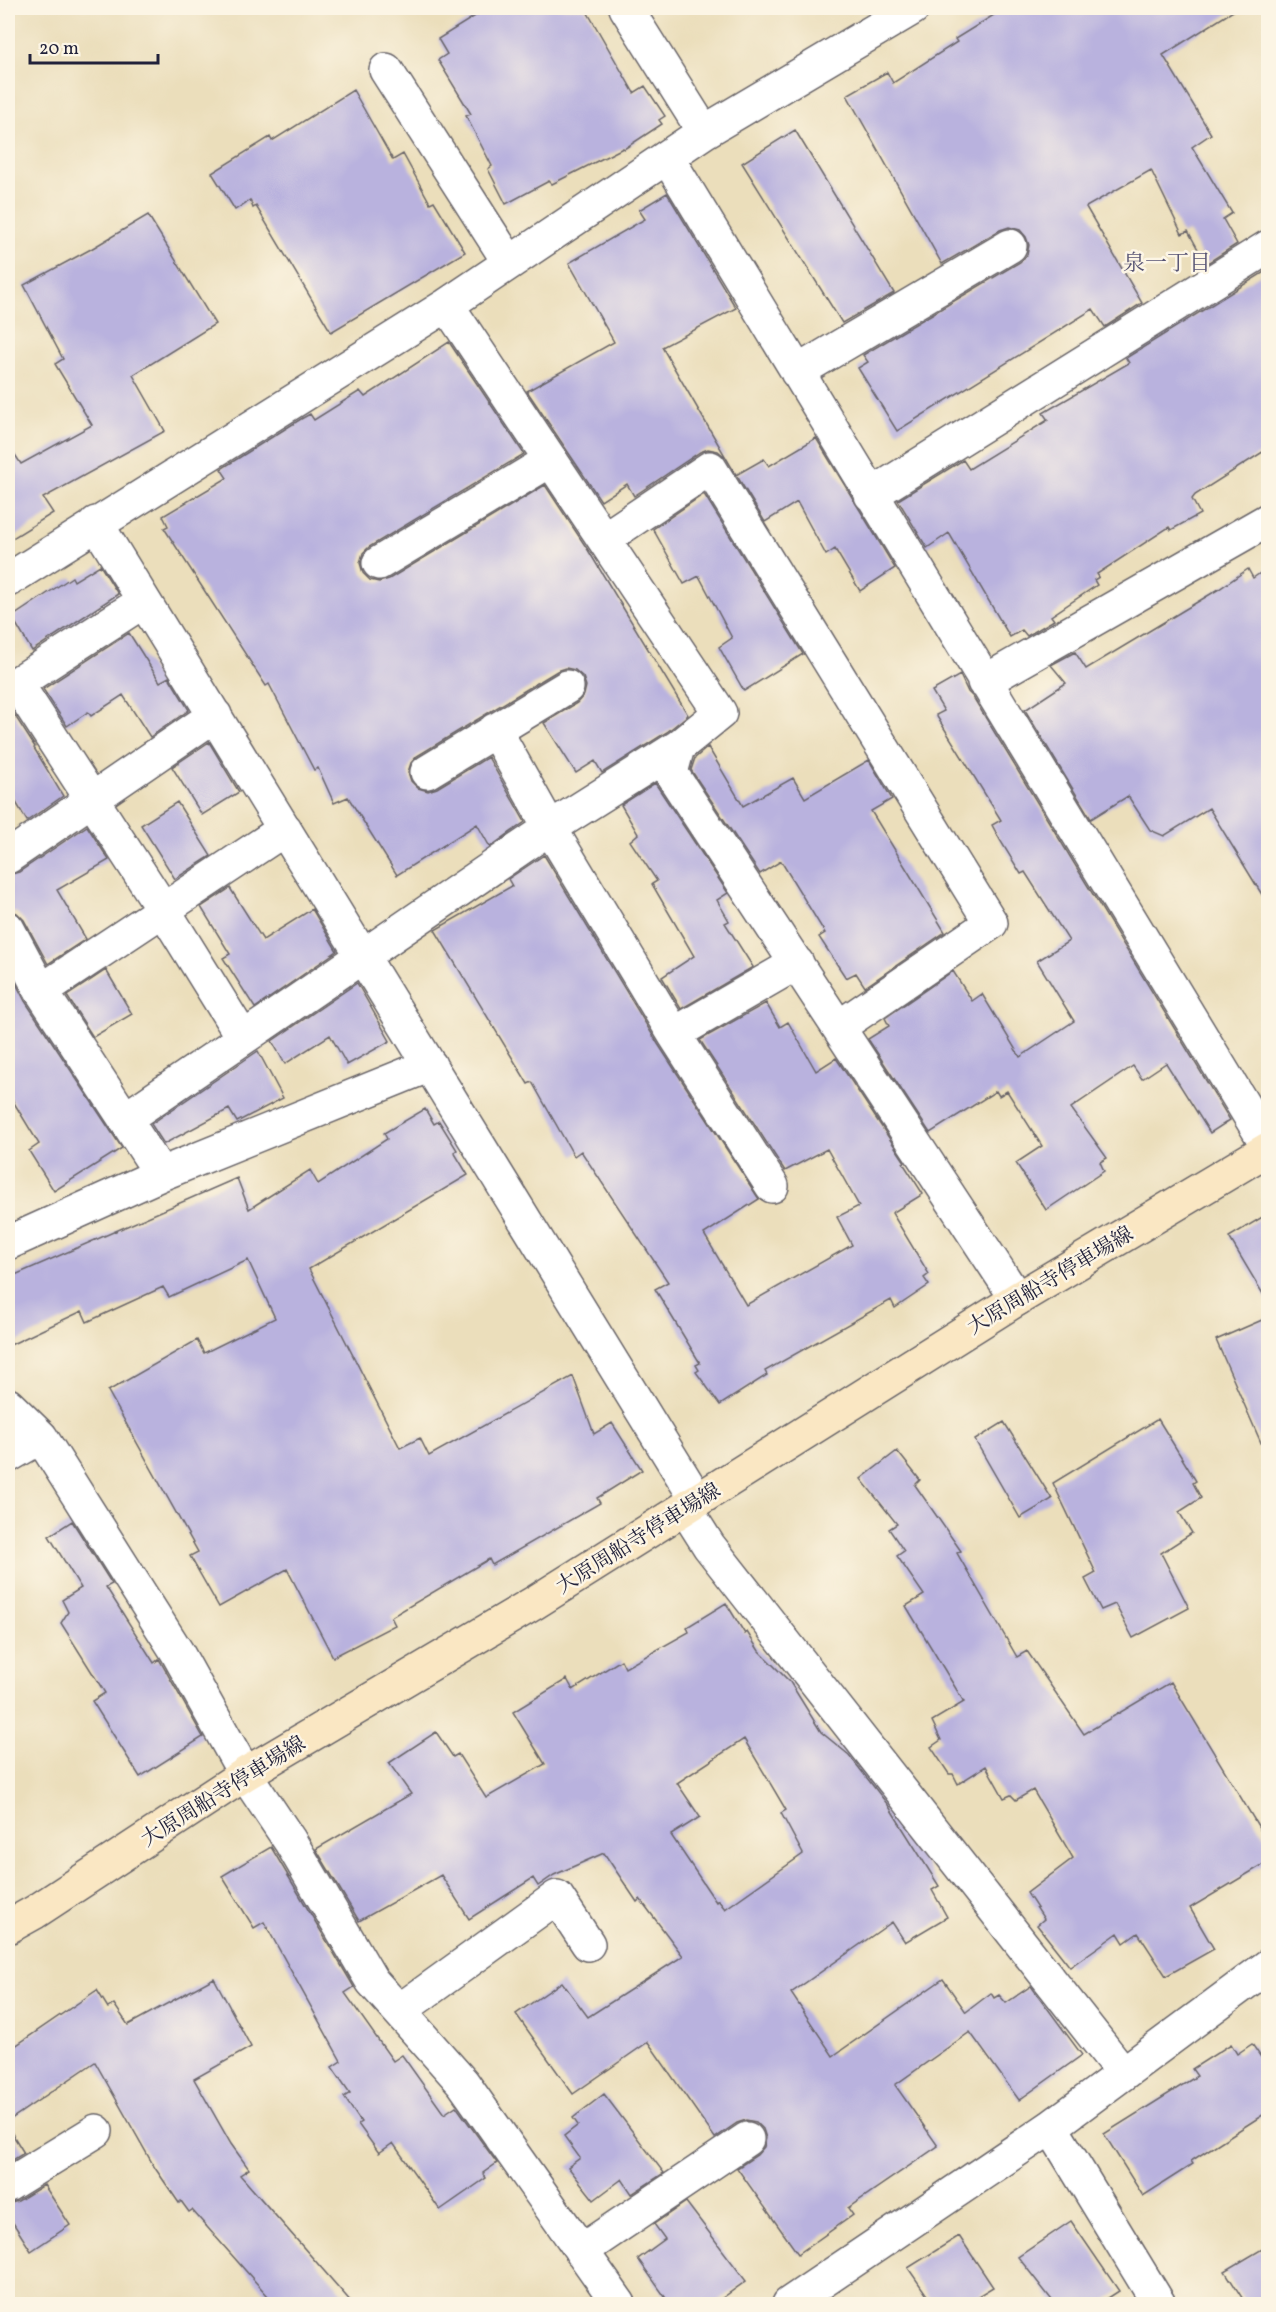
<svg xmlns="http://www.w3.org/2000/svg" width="1276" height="2312" viewBox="0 0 1276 2312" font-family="Vollkorn,'Noto Serif JP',serif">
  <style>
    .building { fill: #b9b2de; fill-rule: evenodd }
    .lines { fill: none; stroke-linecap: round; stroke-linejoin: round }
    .minor-casing { stroke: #686468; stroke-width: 36 }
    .secondary-casing { stroke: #686468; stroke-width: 36 }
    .minor { stroke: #fff; stroke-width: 33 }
    .secondary { stroke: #fae7c3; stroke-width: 33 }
    .labels { text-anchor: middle; stroke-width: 5; stroke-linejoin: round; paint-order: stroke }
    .street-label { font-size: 21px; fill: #22223b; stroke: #fcf5e5 }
    .neighbourhood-label { font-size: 22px; fill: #575474; stroke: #fcf5e5 }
  </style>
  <rect width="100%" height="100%" fill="#fcf5e5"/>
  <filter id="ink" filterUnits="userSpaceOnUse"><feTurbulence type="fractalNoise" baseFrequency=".0167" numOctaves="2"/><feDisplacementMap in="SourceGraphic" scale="12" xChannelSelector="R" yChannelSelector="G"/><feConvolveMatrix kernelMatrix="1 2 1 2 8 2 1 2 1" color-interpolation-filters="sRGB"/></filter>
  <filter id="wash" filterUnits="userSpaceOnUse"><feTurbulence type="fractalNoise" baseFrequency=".008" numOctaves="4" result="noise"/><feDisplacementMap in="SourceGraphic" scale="24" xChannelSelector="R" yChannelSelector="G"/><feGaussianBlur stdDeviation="1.35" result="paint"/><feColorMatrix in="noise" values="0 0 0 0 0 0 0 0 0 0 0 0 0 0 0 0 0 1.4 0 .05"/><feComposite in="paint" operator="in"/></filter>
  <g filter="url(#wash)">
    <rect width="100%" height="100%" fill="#ebdebb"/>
    <g id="blocks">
      <!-- building -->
      <path class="building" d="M488 8H585L634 93 645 86 665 116 659 120 662 124 624 149 623 148 552 184 549 181 506 204 488 169 492 166 466 116 471 114 438 60 447 54 438 39Z
        M1005 8H1238L1163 55 1211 134 1192 147 1232 213 1223 219 1237 244 1206 264 1188 231 1182 234 1151 170 1086 207 1142 303 1105 327 1093 309 897 431 858 368 868 362 863 355 1020 262 1027 255 1029 245 1026 237 1020 230 1009 227 1000 230 942 264 847 95 887 72 893 83 957 42 955 39Z
        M353 90 393 160 403 154 430 203 434 201 465 252 331 332 256 206 253 208 250 200 235 210 212 173 270 137 272 141Z
        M795 130 894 293 842 323 742 163Z
        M667 193 736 308 662 347 736 475 764 459 769 466 816 438 895 568 860 591 835 549 826 555 797 502 765 522 726 458 718 451 708 449 700 452 634 496 627 484 601 501 527 391 614 342 569 263 645 219 639 210Z
        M148 215 215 324 133 375 165 431 43 498 53 513 8 541V444L21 464 92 425 55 364 63 359 24 285 91 249Z
        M1269 269V448L1195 495 1192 499 1200 514 1171 530 1169 527 1097 574 1099 577 1094 580 1097 585 1051 616 1054 620 1027 636 1022 630 1010 637 949 533 927 548 898 500 963 460 969 469 1048 420 1043 413 1129 363 1126 358Z
        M449 342 524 454 369 547 363 553 360 563 363 573 370 580 379 582 389 579 545 485 588 550 688 715 667 732 602 773 595 761 576 773 544 723 577 703 584 695 586 686 583 677 575 670 566 668 557 671 417 756 411 763 408 772 411 781 418 788 428 791 437 788 488 757 525 822 490 847 477 824 397 875 348 797 334 803 318 768 314 770 269 684 266 686 164 528 168 526 163 516 227 478 221 469 301 419 310 414 314 420 360 391 365 397Z
        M704 494 803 654 744 691 719 647 732 638 699 576 684 584 653 529Z
        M100 565 118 594 32 651 12 617 72 577 74 581Z
        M1269 567V906L1209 808 1164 836 1150 830 1128 796 1091 819 1025 710 1066 683 1051 665 1075 652 1086 669 1219 589 1248 569 1253 578Z
        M129 633 160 682 169 677 189 710 150 737 123 695 91 716 88 712 67 726 43 689Z
        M960 675 968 692 973 697 1230 1120 1210 1133 1166 1063 1142 1079 1133 1066 1071 1108 1107 1158 1100 1162 1104 1171 1046 1210 1016 1163 1042 1146 1007 1091 999 1096 996 1091 930 1133 868 1039 889 1026 885 1018 953 971 972 1001 982 994 1020 1057 1074 1021 1037 961 1069 941 1025 872 1021 874 1000 840 992 825 1001 820 936 715 944 711 932 691Z
        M8 707 10 708 35 747 34 748 63 796 27 821 8 789Z
        M209 742 239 792 202 815 172 767Z
        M708 747 743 806 793 778 805 798 869 760 892 799 871 811 945 932 865 987 856 973 846 978 819 937 825 933 781 861 760 874 691 770 695 758Z
        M655 783 728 893 717 900 729 921 725 923 753 967 681 1009 662 977 694 956 652 884 657 881 630 841 638 834 621 805Z
        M177 802 211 856 175 879 141 825Z
        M87 826 109 860 57 890 86 939 48 964 24 920 17 913 8 910V875L19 872Z
        M544 855 658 1044 759 1199 704 1234 746 1305 852 1245 837 1217 859 1206 827 1149 785 1171 700 1040 766 1003 780 1027 788 1022 816 1071 836 1058 905 1162 903 1163 923 1194 892 1213 929 1274 924 1278 929 1285 895 1308 891 1300 765 1371 767 1375 720 1405 696 1372 699 1370 696 1365 700 1363 655 1289 668 1282 581 1151 574 1156 532 1082 528 1084 435 930 512 886 508 879Z
        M230 888 263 940 312 909 337 951 255 1008 223 958 230 954 201 907Z
        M8 968 25 1001 122 1148 54 1191 29 1151 39 1144 8 1093Z
        M106 970 132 1014 93 1037 67 996Z
        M357 983 390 1041 347 1065 330 1035 285 1064 272 1041Z
        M258 1051 283 1098 237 1122 229 1109 164 1144 151 1124Z
        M425 1109 434 1124 439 1121 457 1150 454 1152 468 1175 309 1269 400 1448 420 1438 429 1456 573 1376 594 1434 612 1423 642 1470 597 1498 600 1503 492 1565 489 1559 391 1617 395 1625 333 1657 287 1569 219 1607 190 1556 198 1552 108 1391 197 1340 204 1353 275 1318 248 1260 169 1297 163 1287 87 1322 82 1311 8 1346V1278L237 1178 249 1209 310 1170 318 1184 387 1139 384 1133Z
        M1269 1213V1304L1229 1237Z
        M1269 1317V1461L1216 1340Z
        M1158 1419 1196 1481 1193 1483 1201 1498 1179 1512 1192 1533 1161 1553 1189 1608 1133 1638 1115 1604 1101 1610 1085 1579 1096 1573 1053 1483Z
        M1004 1422 1052 1499 1020 1518 975 1440Z
        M897 1451 920 1480 915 1485 961 1551 957 1553 1017 1657 1027 1651 1084 1734 1171 1682 1269 1844V1861L1190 1908 1214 1949 1166 1976 1138 1933 1124 1943 1118 1933 1070 1967 1037 1925 1044 1919 1027 1893 1073 1858 1033 1790 1016 1800 1011 1795 1004 1798 986 1766 958 1784 953 1774H949L931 1747 941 1740 932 1721 964 1702 906 1606 924 1595 897 1556 904 1551 889 1529 897 1524 861 1479Z
        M72 1521 112 1584 106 1587 154 1663 159 1659 203 1737 140 1777 92 1701 105 1693 61 1623 68 1612 62 1600 81 1588 49 1536Z
        M726 1603 745 1634 747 1632 759 1651 790 1682 821 1732 849 1755 888 1805 939 1886 932 1890 947 1917 905 1942 892 1922 791 1993 833 2056 943 1979 966 2012 991 1993 994 1998 999 1995 1006 2003 1031 1986 1082 2055 1019 2100 970 2032 895 2085 938 2146 848 2208 853 2215 798 2254 737 2168 757 2155 764 2147 766 2138 763 2129 756 2122 746 2120 737 2123 715 2138 648 2042 573 2094 516 2014 562 1982 588 2017 683 1956 640 1899 637 1902 604 1853 554 1875 538 1886 533 1878 469 1919 441 1875 359 1921 316 1849 411 1794 389 1763 436 1732 453 1757 458 1754 486 1798 545 1764 513 1712 567 1679 573 1690 621 1660 625 1668 689 1632 687 1627ZM744 1739 786 1810 781 1813 803 1854 725 1909 718 1900 716 1902 671 1835 700 1817 677 1783Z
        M271 1847 354 1987 345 1993 393 2061 402 2055 444 2114 456 2106 497 2163 483 2173 486 2178 440 2210 393 2143 379 2153 358 2124 361 2122 344 2097 350 2093 332 2067 341 2061 264 1922 254 1928 222 1876Z
        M214 1978 251 2047 194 2079 231 2144 249 2169 240 2175 353 2304H275L192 2210 189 2212 181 2201 179 2203 155 2168 95 2062 8 2121V2051L97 1990 108 2008 114 2004 128 2025Z
        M1231 2044 1237 2054 1252 2044 1269 2069V2111L1191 2161 1193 2164 1143 2196 1104 2134 1197 2076 1192 2069Z
        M604 2094 664 2173 632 2194 622 2179 594 2200 568 2167 580 2158 564 2136 578 2125 573 2118Z
        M8 2127 24 2153 8 2163Z
        M44 2185 70 2225 31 2251 8 2215V2204L18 2201Z
        M686 2202 746 2281 714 2304H670L638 2259 665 2239 654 2224Z
        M1071 2221 1119 2291 1099 2304H1055L1018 2257Z
        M959 2236 993 2287 965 2304H933L908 2268Z
        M1269 2245V2304H1246L1225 2271Z"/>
    </g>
  </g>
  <g filter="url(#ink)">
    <use href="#blocks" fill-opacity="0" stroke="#686468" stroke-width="1.5"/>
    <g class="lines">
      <defs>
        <path id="minor" d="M626 8 704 132
          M386 70 509 262
          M667 157 1268 1146
          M447 305 720 713 678 747 671 773 1017 1299
          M797 372 1010 246
          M871 495 1268 247
          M96 523 697 1500
          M604 539 710 468 991 923 839 1027
          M379 563 551 460
          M8 580 447 305 704 132 913 8
          M984 682 1268 520
          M17 684 163 909 243 1038
          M8 689 144 601
          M678 747 550 828 674 1034 797 963
          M427 772 567 687
          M8 857 215 715
          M8 929 41 991 161 1174
          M41 991 285 829
          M674 1034 772 1186
          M125 1119 550 828 495 730
          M8 1243 161 1174 430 1065
          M8 1405 41 1437 177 1652 245 1774 290 1841 372 1981 463 2083 619 2304
          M8 1456 41 1437
          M685 1508 709 1546 1123 2073
          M399 2011 557 1897 588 1944
          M1051 2127 1159 2304
          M8 2185 96 2131
          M581 2251 747 2139
          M789 2304 1051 2127 1268 1966"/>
        <path id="secondary" d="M8 1927 35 1912 245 1774 534 1603 1017 1299 1268 1149"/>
      </defs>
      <!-- minor casing -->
      <use href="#minor" class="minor-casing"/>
      <!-- secondary casing -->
      <use href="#secondary" class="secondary-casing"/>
      <!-- minor -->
      <use href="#minor" class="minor"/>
      <!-- secondary -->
      <use href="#secondary" class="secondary"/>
    </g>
  </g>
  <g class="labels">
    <!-- street labels -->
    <g class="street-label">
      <text transform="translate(1050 1280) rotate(-31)" y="7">大原周船寺停車場線</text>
      <text transform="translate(638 1538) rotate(-32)" y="7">大原周船寺停車場線</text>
      <text transform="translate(223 1791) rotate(-32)" y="7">大原周船寺停車場線</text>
    </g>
    <!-- neighbourhood labels -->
    <g class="neighbourhood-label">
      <text x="1167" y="270">泉一丁目</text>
    </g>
  </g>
  <!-- margin -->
  <rect width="1276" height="2312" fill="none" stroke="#fcf5e5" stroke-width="30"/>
  <!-- scale -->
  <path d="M30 54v9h128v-9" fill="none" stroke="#22223b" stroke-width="3"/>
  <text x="39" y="54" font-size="18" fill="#22223b" stroke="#fcf5e5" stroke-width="4.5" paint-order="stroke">20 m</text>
</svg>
